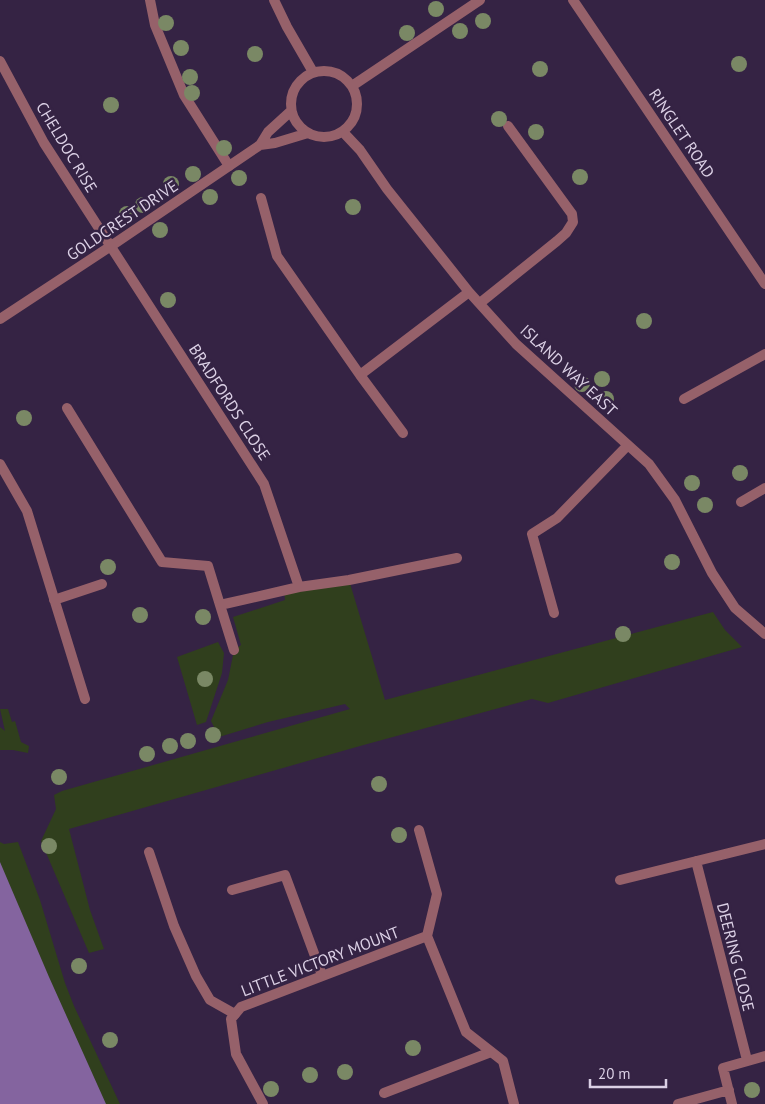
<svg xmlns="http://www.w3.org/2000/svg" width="765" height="1104" viewBox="0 0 765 1104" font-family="'PT Sans',sans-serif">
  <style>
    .green { fill: #303f1d }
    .water { fill: #84649f }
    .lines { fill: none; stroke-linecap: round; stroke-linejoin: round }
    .service { stroke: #96616a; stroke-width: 10 }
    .minor { stroke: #96616a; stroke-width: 10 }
    .tree { fill: #7a8865 }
    .labels { text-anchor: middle; stroke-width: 5; stroke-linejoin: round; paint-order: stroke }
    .street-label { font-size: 16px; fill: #dbd0e5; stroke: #352344 }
  </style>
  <rect width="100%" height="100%" fill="#352344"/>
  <!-- green -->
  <path class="green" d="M349 580 385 700 713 612 725 630 742 647 548 703 532 699 360 746 69 829 90 910 104 949 89 953 41 841 56 809 54 795 62 791 350 709 345 704 268 722 219 737 211 721 228 680 234 650 241 645 233 617 285 600 284 591Z
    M218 642 224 653 222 673 206 722 197 725 177 657Z
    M0 709H8L12 722 15 721 21 742 29 746 28 753 13 750H0V727L5 731Z
    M0 842 4 844 18 842 40 900 65 983 74 1006 120 1104H8L0 1084Z"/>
  <!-- water -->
  <path class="water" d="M0 862 49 977 106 1104H0Z"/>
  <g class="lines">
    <!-- service -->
    <path class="service" d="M150 0 155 25 184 95 229 166
      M149 852 174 926 196 976 210 1000 235 1014
      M232 890 285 875 322 975
      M384 1093 491 1052"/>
    <!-- minor -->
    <path class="minor" d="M274 0 287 27 313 72
      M573 0 765 284
      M0 61 44 143 264 484 299 587
      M291 104a33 33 0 1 1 66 0a33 33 0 1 1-66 0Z
      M352 86 480 0
      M343 132 360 150 387 189 469 292 516 344 649 464 675 500 712 573 735 608 765 634
      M260 145 275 143 308 133
      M261 198 277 256 360 375 469 292
      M480 303 557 241 566 233 573 222 572 214 508 126
      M0 319 111 246 260 145 268 132 291 111
      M360 375 403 433
      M684 399 765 354
      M67 408 162 562 208 566 220 605 299 587 349 580 457 558
      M0 464 27 511 85 699
      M741 502 765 488
      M54 600 102 584
      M220 605 234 650
      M554 613 532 534 557 518 628 445
      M419 830 437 894 427 936 466 1032 503 1061 514 1104
      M696 861 747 1060
      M620 880 765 844
      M263 1104 236 1054 231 1019 241 1007 427 936
      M678 1104 729 1090
      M732 1104 723 1068 765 1056"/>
  </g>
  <!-- trees -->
  <g class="tree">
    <circle cx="436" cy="9" r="8"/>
    <circle cx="483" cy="21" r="8"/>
    <circle cx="166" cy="23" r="8"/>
    <circle cx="460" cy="31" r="8"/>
    <circle cx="407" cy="33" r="8"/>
    <circle cx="181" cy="48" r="8"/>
    <circle cx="255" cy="54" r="8"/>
    <circle cx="739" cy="64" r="8"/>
    <circle cx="540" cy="69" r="8"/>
    <circle cx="190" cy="77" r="8"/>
    <circle cx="192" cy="93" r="8"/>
    <circle cx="111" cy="105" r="8"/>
    <circle cx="499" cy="119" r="8"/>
    <circle cx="536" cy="132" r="8"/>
    <circle cx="224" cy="148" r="8"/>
    <circle cx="193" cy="174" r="8"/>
    <circle cx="580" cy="177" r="8"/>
    <circle cx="239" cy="178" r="8"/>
    <circle cx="171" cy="184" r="8"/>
    <circle cx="210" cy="197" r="8"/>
    <circle cx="143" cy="205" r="8"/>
    <circle cx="353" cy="207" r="8"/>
    <circle cx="127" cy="214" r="8"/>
    <circle cx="160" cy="230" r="8"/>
    <circle cx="168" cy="300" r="8"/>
    <circle cx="644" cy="321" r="8"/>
    <circle cx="602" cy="379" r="8"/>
    <circle cx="582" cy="384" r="8"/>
    <circle cx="606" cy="399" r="8"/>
    <circle cx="24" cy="418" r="8"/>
    <circle cx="740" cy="473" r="8"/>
    <circle cx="692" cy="483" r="8"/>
    <circle cx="705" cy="505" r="8"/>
    <circle cx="672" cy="562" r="8"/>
    <circle cx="108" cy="567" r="8"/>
    <circle cx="140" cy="615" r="8"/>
    <circle cx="203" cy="617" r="8"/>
    <circle cx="623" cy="634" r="8"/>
    <circle cx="205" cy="679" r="8"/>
    <circle cx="213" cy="735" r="8"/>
    <circle cx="188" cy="741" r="8"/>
    <circle cx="170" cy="746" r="8"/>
    <circle cx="147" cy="754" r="8"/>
    <circle cx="59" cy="777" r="8"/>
    <circle cx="379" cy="784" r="8"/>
    <circle cx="399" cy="835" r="8"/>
    <circle cx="49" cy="846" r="8"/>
    <circle cx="79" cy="966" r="8"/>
    <circle cx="110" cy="1040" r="8"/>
    <circle cx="413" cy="1048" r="8"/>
    <circle cx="345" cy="1072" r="8"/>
    <circle cx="310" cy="1075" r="8"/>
    <circle cx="271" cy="1089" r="8"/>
    <circle cx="752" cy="1090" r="8"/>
  </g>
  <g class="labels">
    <!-- street labels -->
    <g class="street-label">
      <text transform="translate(682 133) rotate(56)" y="6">RINGLET ROAD</text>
      <text transform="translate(67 147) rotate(59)" y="6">CHELDOC RISE</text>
      <text transform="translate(122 220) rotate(-34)" y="6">GOLDCREST DRIVE</text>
      <text transform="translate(569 370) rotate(43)" y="6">ISLAND WAY EAST</text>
      <text transform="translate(230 402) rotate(57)" y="6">BRADFORDS CLOSE</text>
      <text transform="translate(736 957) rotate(76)" y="6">DEERING CLOSE</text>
      <text transform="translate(320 961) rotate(-21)" y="6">LITTLE VICTORY MOUNT</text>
    </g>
  </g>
  <!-- scale -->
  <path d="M590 1079v8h76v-8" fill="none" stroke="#dbd0e5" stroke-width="2.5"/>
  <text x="598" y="1079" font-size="15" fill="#dbd0e5" stroke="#352344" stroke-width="4" paint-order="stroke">20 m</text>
</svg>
